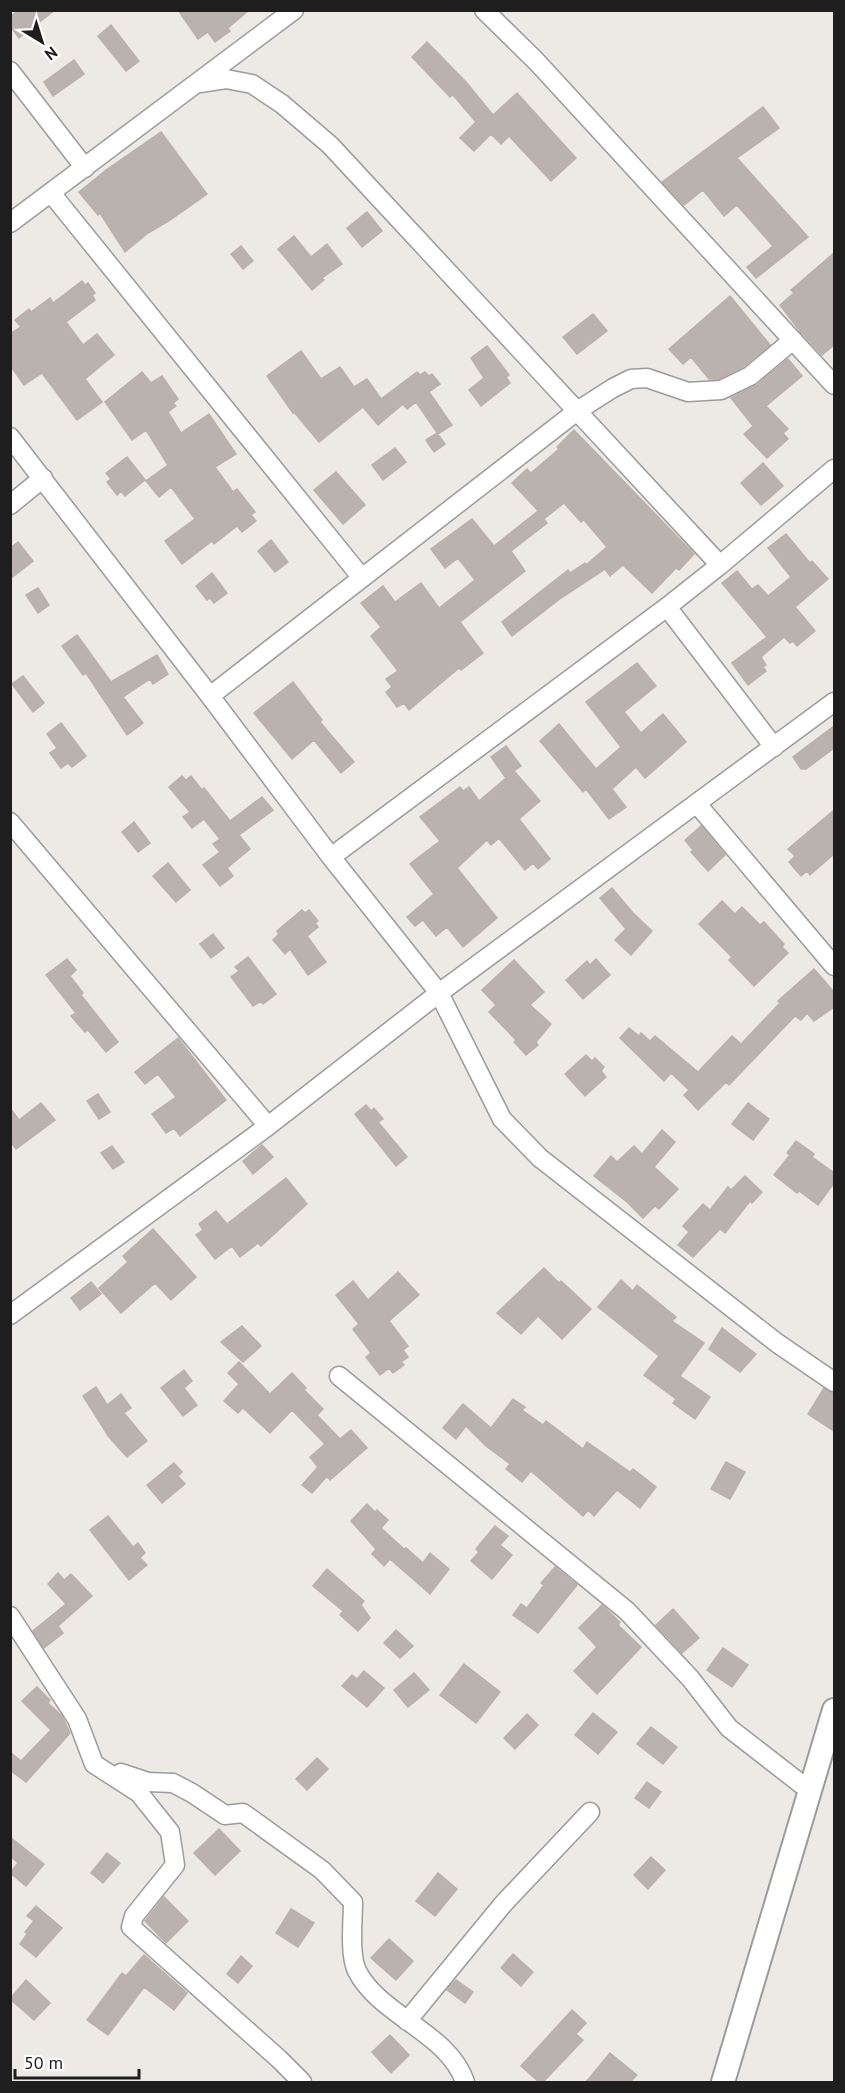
<svg xmlns="http://www.w3.org/2000/svg" width="845" height="2093" viewBox="0 0 845 2093" font-family="'PT Sans',sans-serif">
  <style>
    .building { fill: #bab2ae; stroke: #bdb0a9; stroke-width: 1.5 }
    .lines { fill: none; stroke-linecap: round; stroke-linejoin: round }
    .minor-casing { stroke: #9b9b9b; stroke-width: 21 }
    .tertiary-casing { stroke: #9b9b9b; stroke-width: 26 }
    .minor { stroke: #fff; stroke-width: 18 }
    .tertiary { stroke: #fff; stroke-width: 22 }
  </style>
  <rect width="100%" height="100%" fill="#edeae5"/>
  <!-- building -->
  <path class="building" d="M19 10H55L19 38 10 26V17Z
    M178 10H249L228 28 230 31 215 42 208 32 198 39Z
    M111 25 139 61 126 71 98 36Z
    M427 42 466 82 493 115 517 93 576 158 551 181 509 136 501 144 491 134 474 151 460 138 476 122 453 95 450 97 412 57Z
    M74 60 84 74 53 96 44 82Z
    M763 107 779 128 737 158 808 237 756 278 747 267 773 246 737 205 724 216 703 190 684 205 662 182Z
    M161 132 207 194 170 220 148 233 125 252 100 213 98 215 79 192 106 170Z
    M367 212 382 231 362 247 347 228Z
    M294 236 311 257 327 244 342 264 322 278 324 280 312 290 278 249Z
    M241 246 253 261 243 269 231 254Z
    M834 253V345L822 355 799 330 780 305 794 293 791 290Z
    M82 281 85 285 88 283 95 293 92 295 95 300 66 322 83 345 97 334 114 355 85 379 102 402 77 420 42 373 24 385 10 365V334L21 327 15 320 29 309 31 312 50 298 53 303Z
    M730 296 770 345 744 366 718 379H709L691 357 683 364 669 349Z
    M593 314 607 331 577 354 563 337Z
    M487 346 509 375 506 377 510 383 481 406 469 390 484 378 471 358Z
    M301 351 321 379 340 367 354 387 367 379 381 399 417 372 420 375 425 372 429 376 432 374 440 384 429 392 452 425 438 434 416 402 407 409 403 404 378 425 363 407 319 442 294 412 293 413 267 376Z
    M788 359 802 376 766 406 788 429 783 433 788 439 767 458 744 434 753 426 731 398 757 385Z
    M142 372 151 383 162 376 178 399 173 403 176 406 168 412 181 433 209 414 236 454 215 467 233 492 237 489 255 512 251 515 256 521 242 532 237 526 214 544 212 541 182 564 165 541 195 519 171 487 159 497 146 481 168 465 146 430 132 440 105 402Z
    M574 430 694 554 679 570 676 568 652 593 623 565 610 576 605 569 561 598 512 636 502 622 568 570 570 573 585 563 586 565 607 547 584 520 581 522 564 503 545 518 512 483 527 469 531 473 559 449 557 447Z
    M437 433 445 444 434 452 426 440Z
    M395 448 406 462 383 480 372 465Z
    M127 457 145 480 125 496 121 491 117 495 107 482 111 479 106 473Z
    M763 463 783 486 761 505 741 483Z
    M336 472 365 505 343 524 314 490Z
    M538 511 547 523 511 551 525 571 460 622 483 653 461 670 459 668 409 710 404 703 397 707 386 692 392 687 386 679 398 671 371 636 381 627 361 603 383 586 395 602 421 583 439 608 475 580 458 558 445 568 431 549 472 519 494 546Z
    M786 534 810 563 812 561 828 579 795 607 815 631 797 646 793 641 790 643 784 637 761 657 766 665 763 667 766 671 748 685 732 663 767 637 722 583 737 571 752 589 758 585 768 596 791 577 768 548Z
    M271 540 288 562 275 572 258 551Z
    M18 542 33 561 10 579V548Z
    M212 573 227 593 214 603 210 598 207 600 196 586Z
    M38 588 49 605 38 613 26 595Z
    M77 635 111 682 157 655 168 674 153 684 150 679 123 697 143 723 127 735 86 673 83 675 62 646Z
    M637 663 656 686 624 712 641 733 663 714 686 742 645 778 636 767 612 789 626 807 609 819 586 789 583 792 540 741 559 724 596 769 621 747 586 702Z
    M23 676 44 703 33 712 12 684Z
    M293 682 322 720 320 722 354 762 341 773 314 740 292 759 254 713Z
    M61 723 86 756 72 767 68 763 61 768 50 753 57 748 47 734Z
    M834 726V748L806 769H801L793 757Z
    M506 746 521 766 514 771 540 801 519 819 550 859 538 869 533 863 525 870 499 838 491 845 487 840 457 868 497 918 463 947 447 927 436 936 423 920 415 926 407 917 434 894 410 864 440 841 420 817 460 787 463 791 469 787 479 801 506 778 491 757Z
    M182 776 186 780 191 776 202 790 204 788 230 821 262 797 273 810 239 835 250 849 227 868 233 876 220 886 203 865 220 852 213 844 220 839 204 819 192 828 183 817 190 812 169 787Z
    M834 810V854L810 875 807 871 801 876 789 862 795 856 788 849Z
    M134 822 150 843 138 852 122 832Z
    M701 826 725 855 708 871 691 852 693 850 685 840Z
    M168 863 190 890 176 902 153 876Z
    M612 888 633 913 652 931 631 955 615 940 626 929 600 898Z
    M722 901 735 914 742 907 760 925 764 922 784 944 782 947 788 953 754 986 729 960 732 957 699 924Z
    M302 910 305 913 309 910 318 921 315 923 318 927 307 936 326 962 308 975 290 949 285 954 273 940 279 934 277 931Z
    M213 934 224 948 211 958 200 944Z
    M248 957 276 994 263 1004 261 1001 253 1006 231 977 239 971 235 967Z
    M67 959 76 970 70 976 83 993 81 995 118 1042 106 1052 88 1030 85 1032 71 1016 76 1013 46 975Z
    M596 959 610 975 583 999 566 980 587 961 590 965Z
    M514 960 544 992 530 1005 551 1024 536 1042 538 1045 526 1055 514 1042 516 1040 489 1012 496 1005 482 990Z
    M814 969 834 992V1007L814 1021 807 1013 801 1020 795 1016 729 1085 726 1082 698 1110 684 1095 689 1090 671 1073 664 1081 620 1038 629 1028 639 1036 641 1033 650 1041 655 1036 698 1072 732 1036 741 1044 780 1003 778 1001Z
    M178 1038 226 1100 180 1136 174 1128 166 1133 152 1114 176 1097 158 1074 145 1084 135 1072Z
    M586 1055 592 1061 595 1058 604 1067 601 1071 606 1077 585 1096 565 1074Z
    M98 1094 110 1112 99 1119 87 1101Z
    M41 1103 55 1120 16 1149 10 1141V1108L19 1120Z
    M748 1103 769 1119 753 1140 732 1124Z
    M366 1105 371 1111 374 1108 383 1119 378 1122 407 1157 396 1166 355 1114Z
    M662 1130 675 1142 654 1167 678 1189 659 1209 655 1206 643 1218 627 1202 594 1176 611 1156 617 1162 634 1146 642 1154Z
    M796 1141 814 1154 812 1157 834 1173V1183L818 1205 799 1191 797 1193 774 1175 790 1155 787 1153Z
    M262 1145 273 1157 253 1174 243 1161Z
    M112 1146 124 1162 113 1169 101 1153Z
    M745 1176 762 1192 752 1203 750 1201 725 1233 720 1229 693 1257 678 1245 689 1232 683 1226 703 1204 710 1210 728 1187 731 1190Z
    M286 1178 307 1204 261 1246 258 1243 240 1257 232 1246 215 1259 196 1235 203 1230 199 1224 216 1211 227 1224Z
    M153 1229 196 1277 171 1300 155 1283 121 1313 99 1288 128 1262 123 1256Z
    M544 1268 559 1283 561 1281 591 1309 562 1339 538 1316 521 1334 497 1313Z
    M398 1272 419 1295 389 1321 408 1346 403 1350 408 1357 401 1362 404 1365 393 1373 389 1368 380 1375 366 1357 371 1353 353 1329 359 1324 336 1295 353 1281 368 1300Z
    M621 1280 633 1291 637 1285 676 1317 672 1321 704 1343 680 1376 710 1397 695 1419 673 1403 676 1399 644 1375 659 1356 598 1307Z
    M91 1282 101 1294 80 1310 71 1298Z
    M242 1326 261 1346 243 1362 221 1342Z
    M722 1328 756 1354 740 1372 709 1349Z
    M239 1362 270 1394 292 1373 306 1388 304 1390 323 1409 317 1415 340 1439 351 1430 367 1448 330 1480 327 1476 312 1493 302 1485 318 1467 310 1457 325 1444 292 1410 270 1433 243 1408 238 1413 224 1401 239 1384 228 1373Z
    M184 1370 192 1381 184 1388 197 1405 183 1416 161 1388Z
    M96 1387 107 1405 121 1394 131 1408 124 1413 147 1441 127 1457 109 1437 83 1396Z
    M824 1388 834 1393V1431L808 1414Z
    M513 1399 525 1407 522 1410 543 1425 546 1421 583 1449 587 1442 630 1472 633 1469 656 1487 640 1508 617 1490 594 1516 588 1510 583 1516 531 1471 522 1482 506 1469 510 1464 486 1446 466 1426 456 1439 443 1428 463 1404 491 1428Z
    M726 1462 745 1472 730 1499 711 1489Z
    M174 1463 182 1472 178 1476 185 1484 162 1503 147 1485Z
    M367 1504 375 1512 377 1510 388 1520 381 1528 404 1549 406 1548 423 1563 430 1553 449 1569 430 1594 390 1559 384 1566 372 1554 376 1549 351 1521Z
    M108 1516 133 1547 138 1543 145 1553 140 1558 147 1565 129 1580 90 1530Z
    M495 1526 508 1536 500 1545 512 1555 492 1579 471 1561 479 1552 476 1549Z
    M555 1567 577 1585 538 1633 513 1615 521 1604 527 1608 544 1585 541 1583Z
    M327 1569 364 1601 361 1605 370 1618 358 1631 340 1615 343 1611 313 1586Z
    M58 1573 64 1580 71 1574 92 1596 58 1626 63 1633 44 1648 33 1631 66 1604 48 1584Z
    M602 1605 620 1622 618 1625 641 1647 597 1694 574 1671 597 1647 579 1628Z
    M673 1609 699 1638 682 1653 656 1625Z
    M396 1630 413 1646 400 1658 384 1643Z
    M723 1648 748 1665 732 1687 707 1670Z
    M464 1664 500 1692 476 1723 440 1695Z
    M364 1671 384 1688 367 1707 342 1686 352 1675 357 1679Z
    M414 1673 429 1690 408 1707 394 1690Z
    M37 1687 50 1700 48 1703 62 1716 70 1733 26 1782 10 1770V1752L21 1761 51 1730 22 1701Z
    M593 1713 617 1732 598 1754 575 1735Z
    M527 1714 538 1725 515 1749 504 1738Z
    M651 1727 677 1747 663 1764 637 1744Z
    M317 1758 328 1769 307 1790 296 1779Z
    M647 1782 661 1792 649 1808 635 1798Z
    M219 1829 240 1851 215 1875 194 1853Z
    M10 1837 44 1864 26 1886 10 1873 18 1863 10 1856Z
    M107 1853 120 1863 103 1883 91 1873Z
    M651 1857 665 1870 648 1889 634 1875Z
    M438 1873 457 1889 435 1916 416 1901Z
    M164 1897 188 1921 166 1943 145 1921Z
    M36 1906 62 1928 36 1957 20 1944 27 1934 25 1932 34 1921 27 1916Z
    M291 1909 314 1923 298 1947 276 1933Z
    M389 1939 413 1961 396 1980 371 1958Z
    M513 1954 533 1972 521 1986 501 1968Z
    M144 1955 187 1993 174 2010 144 1987 108 2035 87 2020 122 1973 126 1976Z
    M241 1956 252 1966 238 1983 227 1974Z
    M26 1980 50 2003 34 2020 10 1999Z
    M456 1980 473 1992 465 2003 447 1990Z
    M572 2010 586 2023 576 2034 583 2040 543 2082H539L521 2066Z
    M390 2035 409 2055 391 2073 372 2052Z
    M610 2053 637 2075 630 2082H586Z"/>
  <g class="lines">
    <defs>
      <path id="minor" d="M484 10 536 61 834 385
        M10 71 85 168
        M200 83 226 79 252 84 282 104 330 145 720 565
        M51 193 362 578
        M10 223 294 10
        M10 437 210 696 331 857 439 993 502 1119 540 1158 777 1343 834 1382
        M10 505 43 478
        M667 607 774 747
        M210 696 577 411 613 388 631 379 647 378 688 392 721 390 750 376 793 340
        M697 804 834 966
        M10 822 268 1126
        M331 857 667 607 720 565 834 469
        M10 1315 268 1126 439 993 834 702
        M339 1376 627 1611 690 1678 729 1728 810 1791
        M10 1616 77 1719 94 1764 139 1793 170 1832 175 1865 134 1916 131 1927 279 2059 302 2082
        M121 1773 148 1782 173 1783 192 1793 225 1815 243 1813 322 1870 353 1902C353 1921 349 1954 357 1971 380 2016 449 2033 465 2082
        M407 2021 504 1903 590 1812"/>
      <path id="tertiary" d="M723 2082 834 1710"/>
    </defs>
    <!-- minor casing -->
    <use href="#minor" class="minor-casing"/>
    <!-- tertiary casing -->
    <use href="#tertiary" class="tertiary-casing"/>
    <!-- minor -->
    <use href="#minor" class="minor"/>
    <!-- tertiary -->
    <use href="#tertiary" class="tertiary"/>
  </g>
  <!-- border -->
  <rect width="845" height="2093" fill="none" stroke="#1e1e1e" stroke-width="24"/>
  <!-- north arrow -->
  <g transform="translate(42 42) rotate(142)" stroke="#ffffff" stroke-width="4.5" paint-order="stroke">
  <path d="M0-4.5L10 22L0 15L-10 22Z" fill="#1e1e1e"/>
  <text y="-9" font-size="16" font-weight="bold" text-anchor="middle" fill="#1e1e1e">N</text>
  </g>
  <!-- scale -->
  <path d="M15 2069v9h124v-9" fill="none" stroke="#1e1e1e" stroke-width="3"/>
  <text x="24" y="2069" font-size="18" fill="#1e1e1e" stroke="#ffffff" stroke-width="4.5" paint-order="stroke">50 m</text>
</svg>
